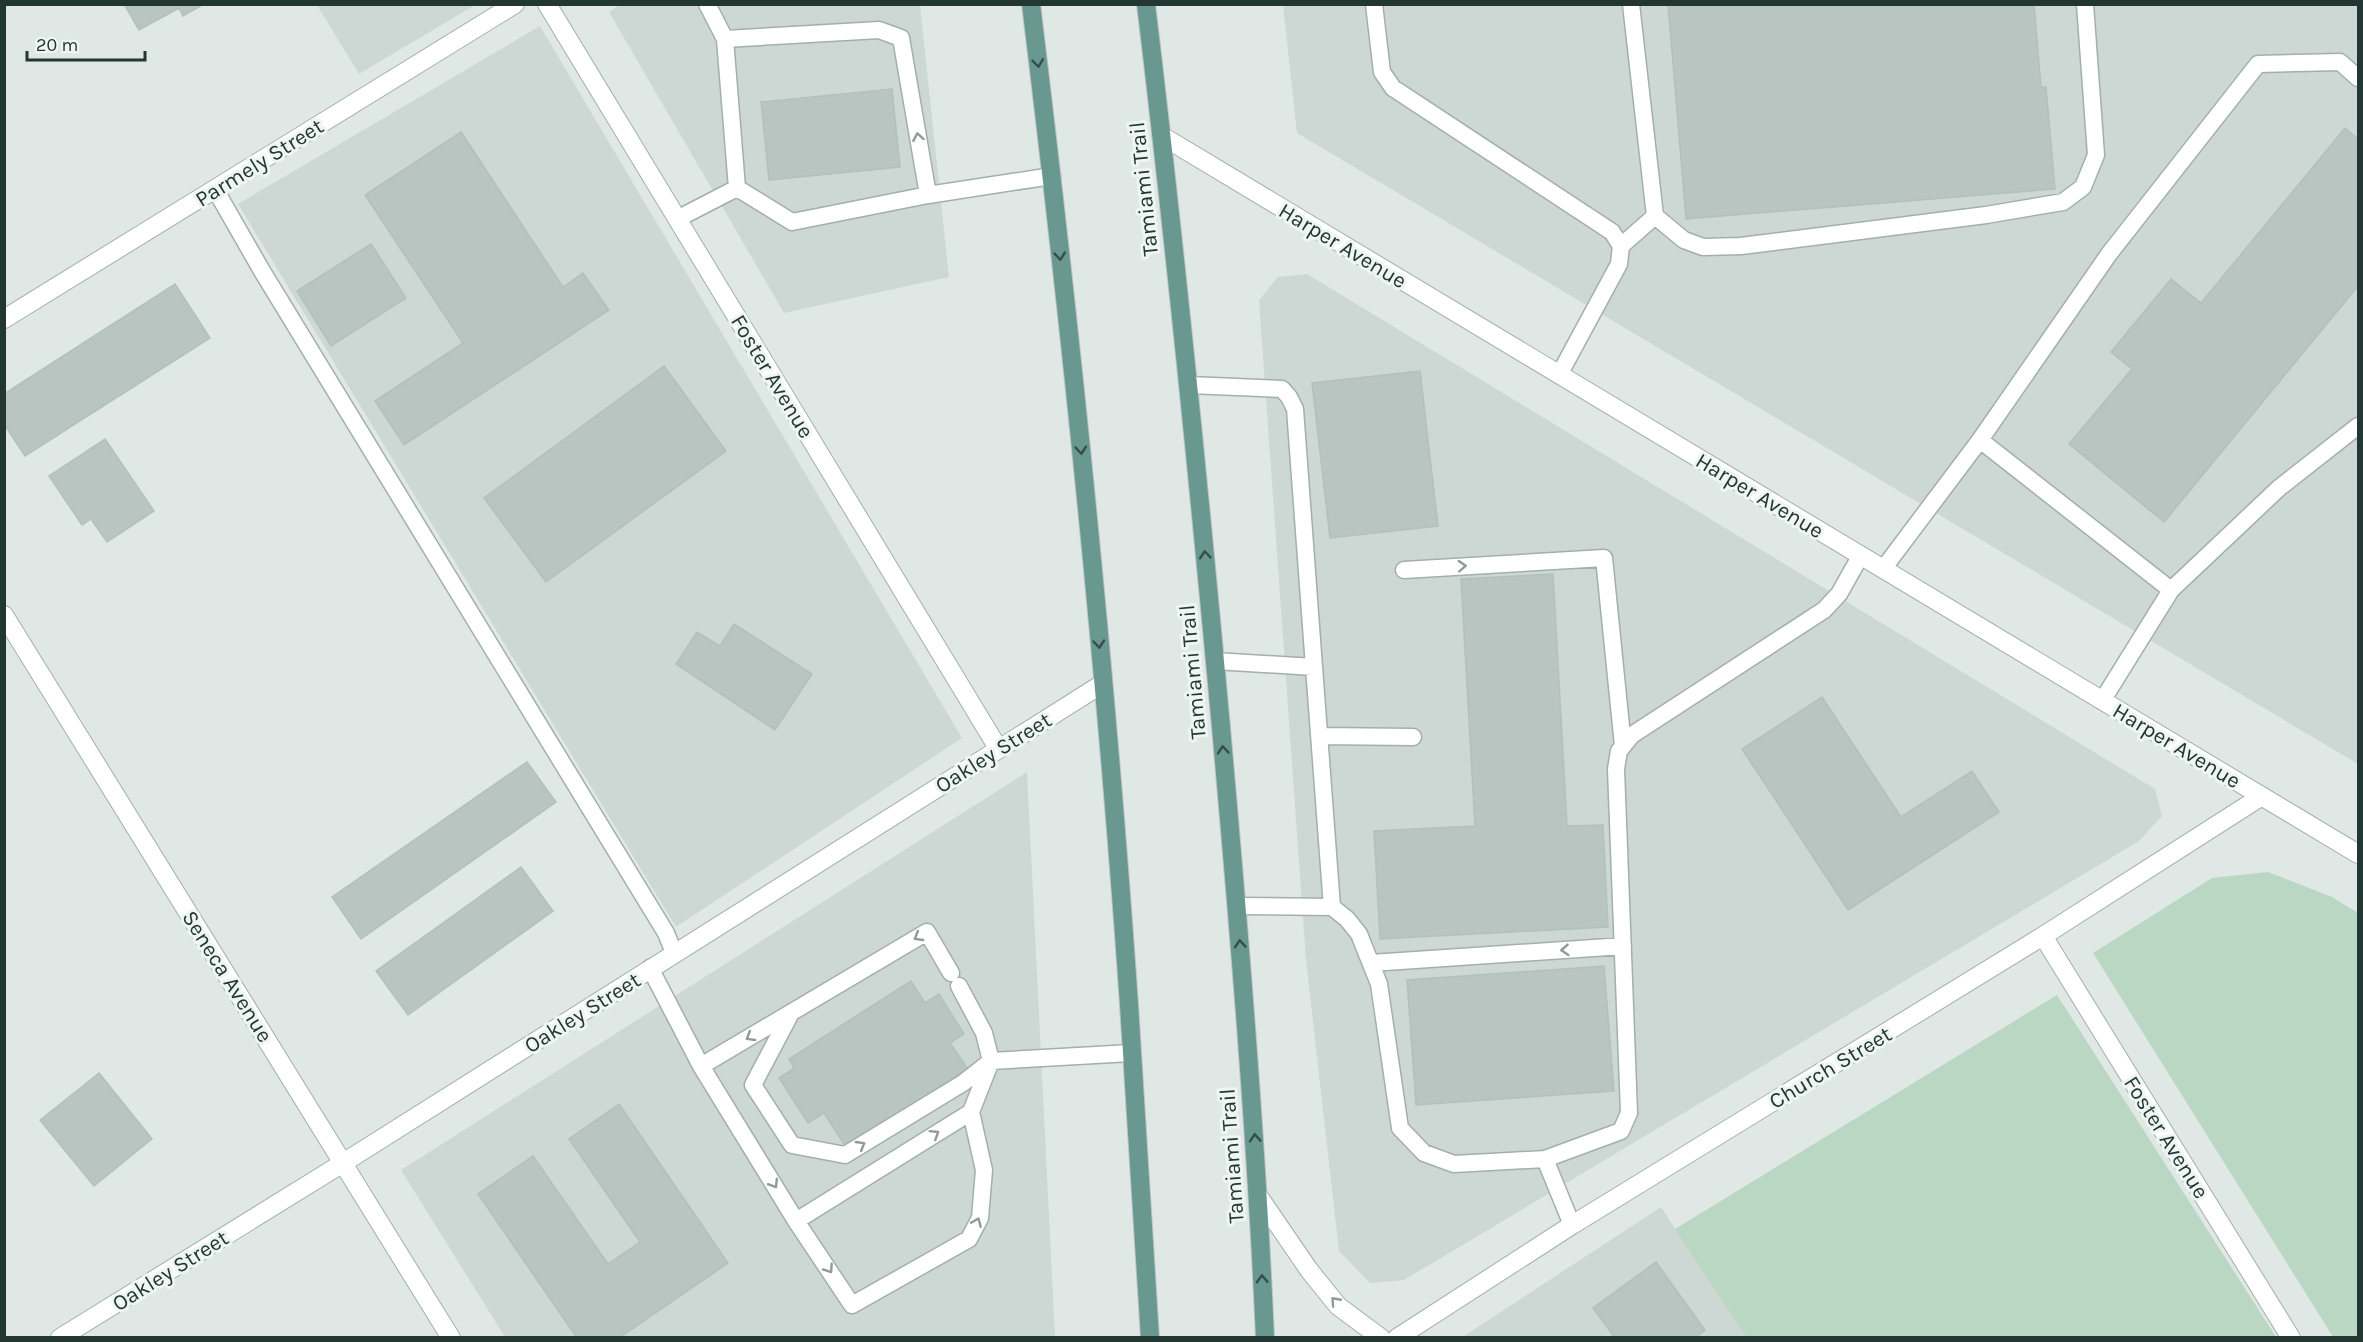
<svg xmlns="http://www.w3.org/2000/svg" width="2363" height="1342" viewBox="0 0 2363 1342" font-family="Karla,sans-serif">
  <style>
    .built { fill: #cdd8d4 }
    .green { fill: #bad7c4 }
    .building { fill: #b8c5c1; stroke: #b2c1bc; stroke-width: 1.5 }
    .lines { fill: none; stroke-linecap: round; stroke-linejoin: round }
    .lane-casing { stroke: #a3afac; stroke-width: 19 }
    .street-casing { stroke: #a3afac; stroke-width: 20 }
    .primary-casing { stroke: #bdc3c2; stroke-width: 20 }
    .lane { stroke: #fff; stroke-width: 16 }
    .street { stroke: #fff; stroke-width: 18 }
    .primary { stroke: #699890; stroke-width: 18 }
    .oneway { stroke: #344e4a }
    .oneway2 { stroke: #909a98 }
    .labels { text-anchor: middle; stroke-width: 6; stroke-linejoin: round; paint-order: stroke }
    .street-label { font-size: 22px; fill: #223632; stroke: #eff5f2 }
  </style>
  <rect width="100%" height="100%" fill="#dfe8e5"/>
  <!-- built -->
  <path class="built" d="M621 4 920 5 949 277 784 313 609 12Z
    M317 5H475L359 74Z
    M1283 5H2358V764L1297 133Z
    M540 26 962 738 676 927 238 204Z
    M1307 274 2155 789 2162 816 2139 841 1404 1280 1370 1283 1339 1251 1306 960 1259 300 1278 277Z
    M1027 772 1055 1337H505L401 1170Z
    M1661 1207 1746 1337 1461 1338Z"/>
  <!-- green -->
  <path class="green" d="M2268 872 2332 897 2358 913V1337H2333L2093 953 2212 878Z
    M2057 995 2276 1337H1746L1675 1229Z"/>
  <!-- building -->
  <path class="building" d="M124 4H204L183 16 179 8 139 30Z
    M1668 4H2034L2041 87H2046L2055 189 1686 219Z
    M892 89 900 167 769 180 761 102Z
    M2345 128 2358 139V286L2164 522 2069 444 2132 369 2111 352 2171 279 2201 303Z
    M461 132 563 287 583 273 609 310 404 445 375 401 463 343 365 195Z
    M371 244 406 298 331 346 297 291Z
    M175 284 210 338 25 456 4 424V394Z
    M664 366 726 451 546 582 484 498Z
    M1420 371 1438 526 1330 538 1312 383Z
    M105 439 154 511 107 542 91 519 82 525 49 476Z
    M1553 574 1567 826 1603 825 1608 927 1380 939 1374 831 1475 826 1461 579Z
    M734 624 812 674 775 730 676 664 697 632 720 646Z
    M1822 697 1901 817 1972 771 1999 812 1848 910 1742 749Z
    M527 762 556 802 361 939 332 897Z
    M521 867 553 911 408 1015 376 971Z
    M1604 966 1614 1091 1416 1105 1407 980Z
    M911 981 925 1003 939 994 964 1034 950 1043 968 1069 846 1147 824 1113 808 1123 779 1078 794 1068 789 1059Z
    M99 1073 152 1139 94 1186 40 1120Z
    M619 1104 728 1263 619 1338H577L478 1194 533 1156 608 1264 640 1242 569 1139Z
    M1656 1262 1705 1330 1695 1338H1615L1593 1308Z"/>
  <g class="lines">
    <defs>
      <path id="lane" d="M707 4 725 39 879 30 901 38 928 195
        M1374 4 1382 72 1393 88 1612 232 1621 246 1619 264 1559 375
        M725 39 737 188
        M215 189 262 271 666 933 674 953
        M1655 216 1684 240 1703 247 1741 246 1986 215 2063 202 2083 187 2096 155 2085 4
        M677 219 737 188 792 222 928 195 1052 176
        M1621 246 1655 216 1631 4
        M1189 385 1282 389 1289 397 1295 409 1314 667
        M1980 440 2109 254 2258 64 2340 62 2358 78
        M1883 569 1980 440 2171 590 2102 701
        M1404 570 1604 558 1623 746
        M2171 590 2279 488 2358 426
        M1215 661 1314 667 1332 907
        M1320 736 1413 737
        M1237 906 1332 907 1347 919 1359 934 1379 984 1400 1128 1424 1153 1454 1164 1545 1159
        M1371 963 1623 946
        M650 968 701 1066
        M951 973 927 932 701 1066 796 1221 852 1305 969 1239 980 1218 984 1170 971 1112
        M791 1013 753 1085 792 1145 845 1155 963 1083 991 1061 1131 1053
        M796 1221 971 1112 991 1061 984 1033 959 986
        M1572 1225 1545 1159 1621 1131 1629 1113 1616 769 1619 751 1632 735 1824 610 1839 594 1861 555"/>
      <path id="street" d="M547 4 998 748
        M1162 136 2358 854
        M4 319 515 4
        M4 615 451 1338
        M2043 936 2291 1338
        M1259 1197 1309 1270 1338 1306 1381 1338
        M60 1338 343 1163 1102 684
        M1397 1338 1572 1225 2043 936 2262 796"/>
      <path id="primary" d="M1031 4C1070 323 1103 642 1126 962 1135 1087 1142 1212 1150 1338
        M1146 4C1175 245 1199 486 1221 727 1239 930 1256 1133 1265 1338"/>
    </defs>
    <!-- lane casing -->
    <use href="#lane" class="lane-casing"/>
    <!-- street casing -->
    <use href="#street" class="street-casing"/>
    <!-- primary casing -->
    <use href="#primary" class="primary-casing"/>
    <!-- lane -->
    <use href="#lane" class="lane"/>
    <!-- street -->
    <use href="#street" class="street"/>
    <!-- primary -->
    <use href="#primary" class="primary"/>
  </g>
  <!-- one-way arrows -->
  <defs><path id="oneway-chevron" d="M-2-3.5L2.5 0L-2 3.5" fill="none" stroke-width="1.6" stroke-linecap="round" stroke-linejoin="round" transform="scale(1.5)"/></defs>
  <g class="oneway">
    <use href="#oneway-chevron" transform="translate(1038 63) rotate(83)"/>
    <use href="#oneway-chevron" transform="translate(1060 256) rotate(84)"/>
    <use href="#oneway-chevron" transform="translate(1081 450) rotate(85)"/>
    <use href="#oneway-chevron" transform="translate(1205 555) rotate(-95)"/>
    <use href="#oneway-chevron" transform="translate(1099 644) rotate(85)"/>
    <use href="#oneway-chevron" transform="translate(1223 750) rotate(-95)"/>
    <use href="#oneway-chevron" transform="translate(1240 944) rotate(-94)"/>
    <use href="#oneway-chevron" transform="translate(1255 1138) rotate(-94)"/>
    <use href="#oneway-chevron" transform="translate(1262 1279) rotate(-92)"/>
  </g>
  <g class="oneway2">
    <use href="#oneway-chevron" transform="translate(918 137) rotate(-100)"/>
    <use href="#oneway-chevron" transform="translate(1462 566) rotate(-3)"/>
    <use href="#oneway-chevron" transform="translate(918 937) rotate(149)"/>
    <use href="#oneway-chevron" transform="translate(1565 950) rotate(176)"/>
    <use href="#oneway-chevron" transform="translate(750 1037) rotate(149)"/>
    <use href="#oneway-chevron" transform="translate(935 1134) rotate(-32)"/>
    <use href="#oneway-chevron" transform="translate(861 1145) rotate(-31)"/>
    <use href="#oneway-chevron" transform="translate(774 1184) rotate(58)"/>
    <use href="#oneway-chevron" transform="translate(977 1222) rotate(-67)"/>
    <use href="#oneway-chevron" transform="translate(829 1269) rotate(56)"/>
    <use href="#oneway-chevron" transform="translate(1335 1301) rotate(-132)"/>
  </g>
  <g class="labels">
    <!-- street labels -->
    <g class="street-label">
      <text transform="translate(259 162) rotate(-32)" y="8">Parmely Street</text>
      <text transform="translate(1143 189) rotate(-96)" y="8">Tamiami Trail</text>
      <text transform="translate(1343 245) rotate(31)" y="8">Harper Avenue</text>
      <text transform="translate(773 376) rotate(59)" y="8">Foster Avenue</text>
      <text transform="translate(1760 495) rotate(31)" y="8">Harper Avenue</text>
      <text transform="translate(1192 672) rotate(-95)" y="8">Tamiami Trail</text>
      <text transform="translate(2177 745) rotate(31)" y="8">Harper Avenue</text>
      <text transform="translate(993 752) rotate(-32)" y="8">Oakley Street</text>
      <text transform="translate(228 976) rotate(58)" y="8">Seneca Avenue</text>
      <text transform="translate(582 1012) rotate(-32)" y="8">Oakley Street</text>
      <text transform="translate(1830 1067) rotate(-31)" y="8">Church Street</text>
      <text transform="translate(2167 1137) rotate(58)" y="8">Foster Avenue</text>
      <text transform="translate(1231 1156) rotate(-94)" y="8">Tamiami Trail</text>
      <text transform="translate(170 1270) rotate(-32)" y="8">Oakley Street</text>
    </g>
  </g>
  <!-- border -->
  <rect width="2363" height="1342" fill="none" stroke="#223632" stroke-width="12"/>
  <!-- scale -->
  <path d="M27 51v9h118v-9" fill="none" stroke="#223632" stroke-width="3"/>
  <text x="36" y="51" font-size="18" fill="#223632" stroke="#eff5f2" stroke-width="4.5" paint-order="stroke">20 m</text>
</svg>
